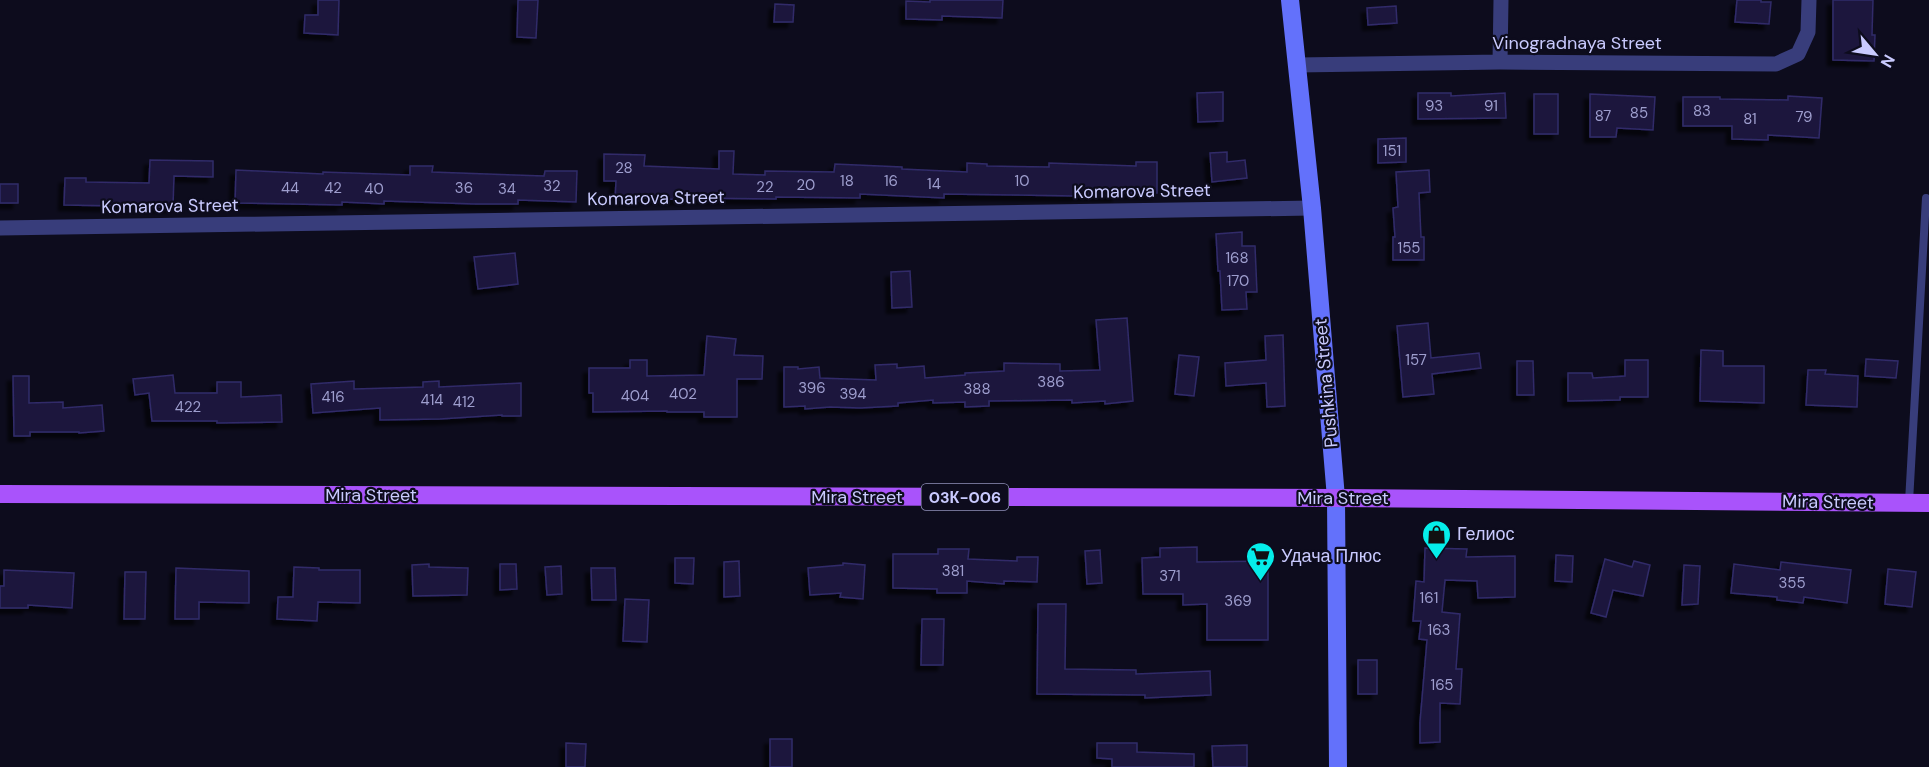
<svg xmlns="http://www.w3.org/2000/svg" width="1929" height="767" viewBox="0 0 1929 767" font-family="'DM Sans',sans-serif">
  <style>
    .building { fill: #1c193e; stroke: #302b69; stroke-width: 1.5; filter: url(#shadow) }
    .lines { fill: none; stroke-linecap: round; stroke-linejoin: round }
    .lane { stroke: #383d7b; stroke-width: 8 }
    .street { stroke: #383d7b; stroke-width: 15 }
    .secondary { stroke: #6371fb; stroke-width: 18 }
    .primary { stroke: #a953fb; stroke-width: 18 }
    .labels { text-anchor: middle; stroke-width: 4.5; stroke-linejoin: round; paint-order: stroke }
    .number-label { font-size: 15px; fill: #9e9ece }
    .shield { fill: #0d0c1d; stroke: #9191ba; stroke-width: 1.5 }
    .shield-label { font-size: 16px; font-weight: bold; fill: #c9cafe }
    .street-label { font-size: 18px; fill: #c9cafe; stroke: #0d0c1d }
    .poi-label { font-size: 18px; fill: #c9cafe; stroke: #0d0c1d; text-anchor: start }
  </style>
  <defs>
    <filter id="shadow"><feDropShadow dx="-5.5" dy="5.5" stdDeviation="1.5" flood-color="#0009"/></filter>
  </defs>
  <rect width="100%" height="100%" fill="#0d0c1d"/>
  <!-- building -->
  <path class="building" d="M318 0H339L338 35 304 33 305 15H318Z
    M518 0H538L536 38 517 37Z
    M930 0H1003L1002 18 942 16V20L906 19V1L930 2Z
    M1737 0H1761V2H1771L1769 24 1735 22Z
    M1833 0H1873L1872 35H1875L1874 61 1833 60Z
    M775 4 794 5 793 22H774Z
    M1396 6 1397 23 1368 25 1367 8Z
    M1223 92V121L1198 122 1197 93Z
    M1418 93H1451V96L1505 93 1506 118 1418 119Z
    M1534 94H1558V134H1534Z
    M1590 94 1655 97 1653 130 1617 128 1616 137H1590Z
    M1788 96 1822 98 1819 138 1768 135V140L1732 139V126H1683V97H1720V99L1788 100Z
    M1406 138V162L1378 163V139Z
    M719 151H734L733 174 765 175V171L834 172 835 164 902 167V169L967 172V163L987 164V166L1049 167V163L1136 166V162H1157V193H1117V196L1076 195V196L944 194V198L860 194V198L776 197V199L690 198V200L643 198V201L615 200 616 181H604V154L645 155 644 166 719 169Z
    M1227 152V162L1245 160 1247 178 1212 182 1210 153Z
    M150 160 213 161V177L174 176 173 207 64 205 65 178H86V182L149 183Z
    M410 166H433L432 172 544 176 545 171H577L576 202 518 200V204H475L384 201V204L342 202V205L235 203 236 170 323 174V172L410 175Z
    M1429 170 1430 192 1419 193 1421 237H1424V260H1393V237H1395L1393 208 1398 207 1396 172Z
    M0 184H18V203H0Z
    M1242 232V246H1255L1257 292H1246L1247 309 1222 310 1220 271H1218L1216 234Z
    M515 253 518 284 478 289 474 257Z
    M910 271 912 307 892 308 891 272Z
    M1127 318 1133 401 1105 404V401L1072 403V400L989 401V406L965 407V402L933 403V400L898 403V406L860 408 830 407 805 409V406L784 407V367H798V369L819 367 820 378 876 380 875 365 897 364V368L924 366 925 378 965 375V373L1004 371V363L1060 364V371L1100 370 1096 320Z
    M1428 323 1431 358 1479 353 1481 368 1432 374 1434 394 1403 397 1397 326Z
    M1283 335 1285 406 1267 407 1266 383 1226 386 1225 363 1266 360 1265 336Z
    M707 336 736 339 734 355 763 356 762 379H737V417H704V412H667V411L593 412V393H589V368H630V360H647V376L704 375Z
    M1701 350 1723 351V366H1764V403L1700 401Z
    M1179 355 1199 357 1194 396 1175 394Z
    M1866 359 1898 361 1896 378 1865 376Z
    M1625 360H1648V397H1620V400L1568 401V373H1592L1593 378 1625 376Z
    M1517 361H1533L1534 395H1517Z
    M1808 370H1826L1825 374 1858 376 1857 407 1806 405Z
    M173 375 175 393H217V382H241V397L281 395 282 422 217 423V421H152L149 393 135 395 133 379Z
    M13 376H29V403L63 402V408L102 405 104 431 79 433V432H30V436H14Z
    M354 381V389L423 387V382L439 381V387L521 383V416H502V415L440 419 380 420V408L313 413 311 384Z
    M1197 547V562L1268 561V640H1207V604L1183 605V594H1143L1142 558 1160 557V548Z
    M1425 548 1467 549 1466 557 1515 556V597L1478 598 1477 581 1445 580 1442 612 1460 614 1456 669H1462L1460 704 1440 703V742L1420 743V722L1427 640 1419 639 1421 621H1413L1416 581 1424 582Z
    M938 549H969L968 559 1017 561V557H1038L1037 582 1004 581V584L967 581V593H937V589L893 588V554H938Z
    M1100 550 1102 583 1087 584 1085 551Z
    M1556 555 1573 556 1572 582 1555 581Z
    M675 558H694L693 584 675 583Z
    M1605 559 1632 567 1634 561 1650 565 1643 596 1613 590 1606 617 1591 613Z
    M739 561 740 596 724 597V562Z
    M1781 562 1851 570 1847 603 1804 597 1803 603 1777 600V597L1731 593 1734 564 1780 570Z
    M843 563 865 565 863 599 840 597 841 593 810 595 808 568 843 565Z
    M429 564V567L468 568 467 595 413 596 412 565Z
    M500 564H516L517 589 500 590Z
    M1684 565 1700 566 1698 604 1682 605Z
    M561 566 562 594 547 595 545 567Z
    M294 567 319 568V570H360V603L318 602 317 621 277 619 278 597H293Z
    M176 568 249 571V603L199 602V619H175Z
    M591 568H615L616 600H592Z
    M1888 569 1916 572 1912 607 1885 604Z
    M4 570 74 573 72 608 28 605V608H0V586H4Z
    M125 572H146L145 619H124Z
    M625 599 649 600 647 642 623 641Z
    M1038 604H1066L1065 669 1136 670V674L1210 671 1211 695 1145 698V695L1037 694Z
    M922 619H944L943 665H921Z
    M1358 660H1377V694H1358Z
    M770 739H792V767H770Z
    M566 743 586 744 585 767H566Z
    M1097 743H1137V752L1194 754V767H1112V759L1097 758Z
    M1247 745V767H1213L1212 746Z"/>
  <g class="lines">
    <!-- lane -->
    <path class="lane" d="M1909 502 1926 198"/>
    <!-- street -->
    <path class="street" d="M1500 62 1501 0
      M1297 65 1500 62 1776 64 1798 54 1808 32 1809 0
      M0 228 1312 208"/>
    <!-- secondary -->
    <path class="secondary" d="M1290 0 1312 208 1336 498 1338 767"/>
    <!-- primary -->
    <path class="primary" d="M0 494 1336 498 1929 503"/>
  </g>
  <!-- icons -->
  <defs>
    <symbol id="shop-pin" viewBox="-11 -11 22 30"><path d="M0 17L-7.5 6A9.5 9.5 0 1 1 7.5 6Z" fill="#05eeea" stroke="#0d0c1d"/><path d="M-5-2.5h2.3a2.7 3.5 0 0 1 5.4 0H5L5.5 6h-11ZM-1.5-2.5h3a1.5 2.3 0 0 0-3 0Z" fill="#111"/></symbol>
    <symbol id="supermarket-pin" viewBox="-11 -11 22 30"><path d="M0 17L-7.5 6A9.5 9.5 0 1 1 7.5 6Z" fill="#05eeea" stroke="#0d0c1d"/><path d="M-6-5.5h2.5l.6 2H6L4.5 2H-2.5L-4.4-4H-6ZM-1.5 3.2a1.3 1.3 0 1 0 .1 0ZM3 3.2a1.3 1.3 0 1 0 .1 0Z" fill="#111"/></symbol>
  </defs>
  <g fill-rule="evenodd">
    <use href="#shop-pin" x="1420" y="518" width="33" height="45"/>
    <use href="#supermarket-pin" x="1244" y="540" width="33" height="45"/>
  </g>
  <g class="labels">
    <!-- number labels -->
    <g class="number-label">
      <text x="1434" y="111">93</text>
      <text x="1491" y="111">91</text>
      <text x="1702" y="116">83</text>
      <text x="1639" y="118">85</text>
      <text x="1603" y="121">87</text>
      <text x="1804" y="122">79</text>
      <text x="1750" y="124">81</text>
      <text x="1392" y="156">151</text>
      <text x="624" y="173">28</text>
      <text x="847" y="186">18</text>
      <text x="891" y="186">16</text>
      <text x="1022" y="186">10</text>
      <text x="934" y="189">14</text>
      <text x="806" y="190">20</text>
      <text x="552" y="191">32</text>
      <text x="765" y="192">22</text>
      <text x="290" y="193">44</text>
      <text x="333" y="193">42</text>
      <text x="464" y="193">36</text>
      <text x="374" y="194">40</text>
      <text x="507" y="194">34</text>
      <text x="1409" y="253">155</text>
      <text x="1237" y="263">168</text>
      <text x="1238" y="286">170</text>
      <text x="1416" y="365">157</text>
      <text x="1051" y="387">386</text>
      <text x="812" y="393">396</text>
      <text x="977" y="394">388</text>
      <text x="683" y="399">402</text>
      <text x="853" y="399">394</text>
      <text x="635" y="401">404</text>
      <text x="333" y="402">416</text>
      <text x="432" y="405">414</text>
      <text x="464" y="407">412</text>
      <text x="188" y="412">422</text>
      <text x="953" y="576">381</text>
      <text x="1170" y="581">371</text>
      <text x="1792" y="588">355</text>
      <text x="1429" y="603">161</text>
      <text x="1238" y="606">369</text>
      <text x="1439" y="635">163</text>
      <text x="1442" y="690">165</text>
    </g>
    <!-- shield labels -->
    <rect class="shield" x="921.5" y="484" width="87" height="26" rx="4.5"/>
    <g class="shield-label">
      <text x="965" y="503">03К-006</text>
    </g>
    <!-- street labels -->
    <g class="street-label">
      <text x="1577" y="49">Vinogradnaya Street</text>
      <text transform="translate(1142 191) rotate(-1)" y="6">Komarova Street</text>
      <text transform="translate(656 198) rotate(-1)" y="6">Komarova Street</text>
      <text transform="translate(170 206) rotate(-1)" y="6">Komarova Street</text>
      <text transform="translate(1326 383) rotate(-95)" y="6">Pushkina Street</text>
      <text x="371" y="501">Mira Street</text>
      <text x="857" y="503">Mira Street</text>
      <text x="1343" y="504">Mira Street</text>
      <text transform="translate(1828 502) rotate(1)" y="6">Mira Street</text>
    </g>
    <!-- poi labels -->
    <g class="poi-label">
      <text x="1457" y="540">Гелиос</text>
      <text x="1281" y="562">Удача Плюс</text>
    </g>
  </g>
  <!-- north arrow -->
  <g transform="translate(1875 54) rotate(119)" stroke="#0d0c1d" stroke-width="4.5" paint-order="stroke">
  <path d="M0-4.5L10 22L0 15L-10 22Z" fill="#c9cafe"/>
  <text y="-9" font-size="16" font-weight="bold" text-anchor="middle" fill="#c9cafe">N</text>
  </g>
</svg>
